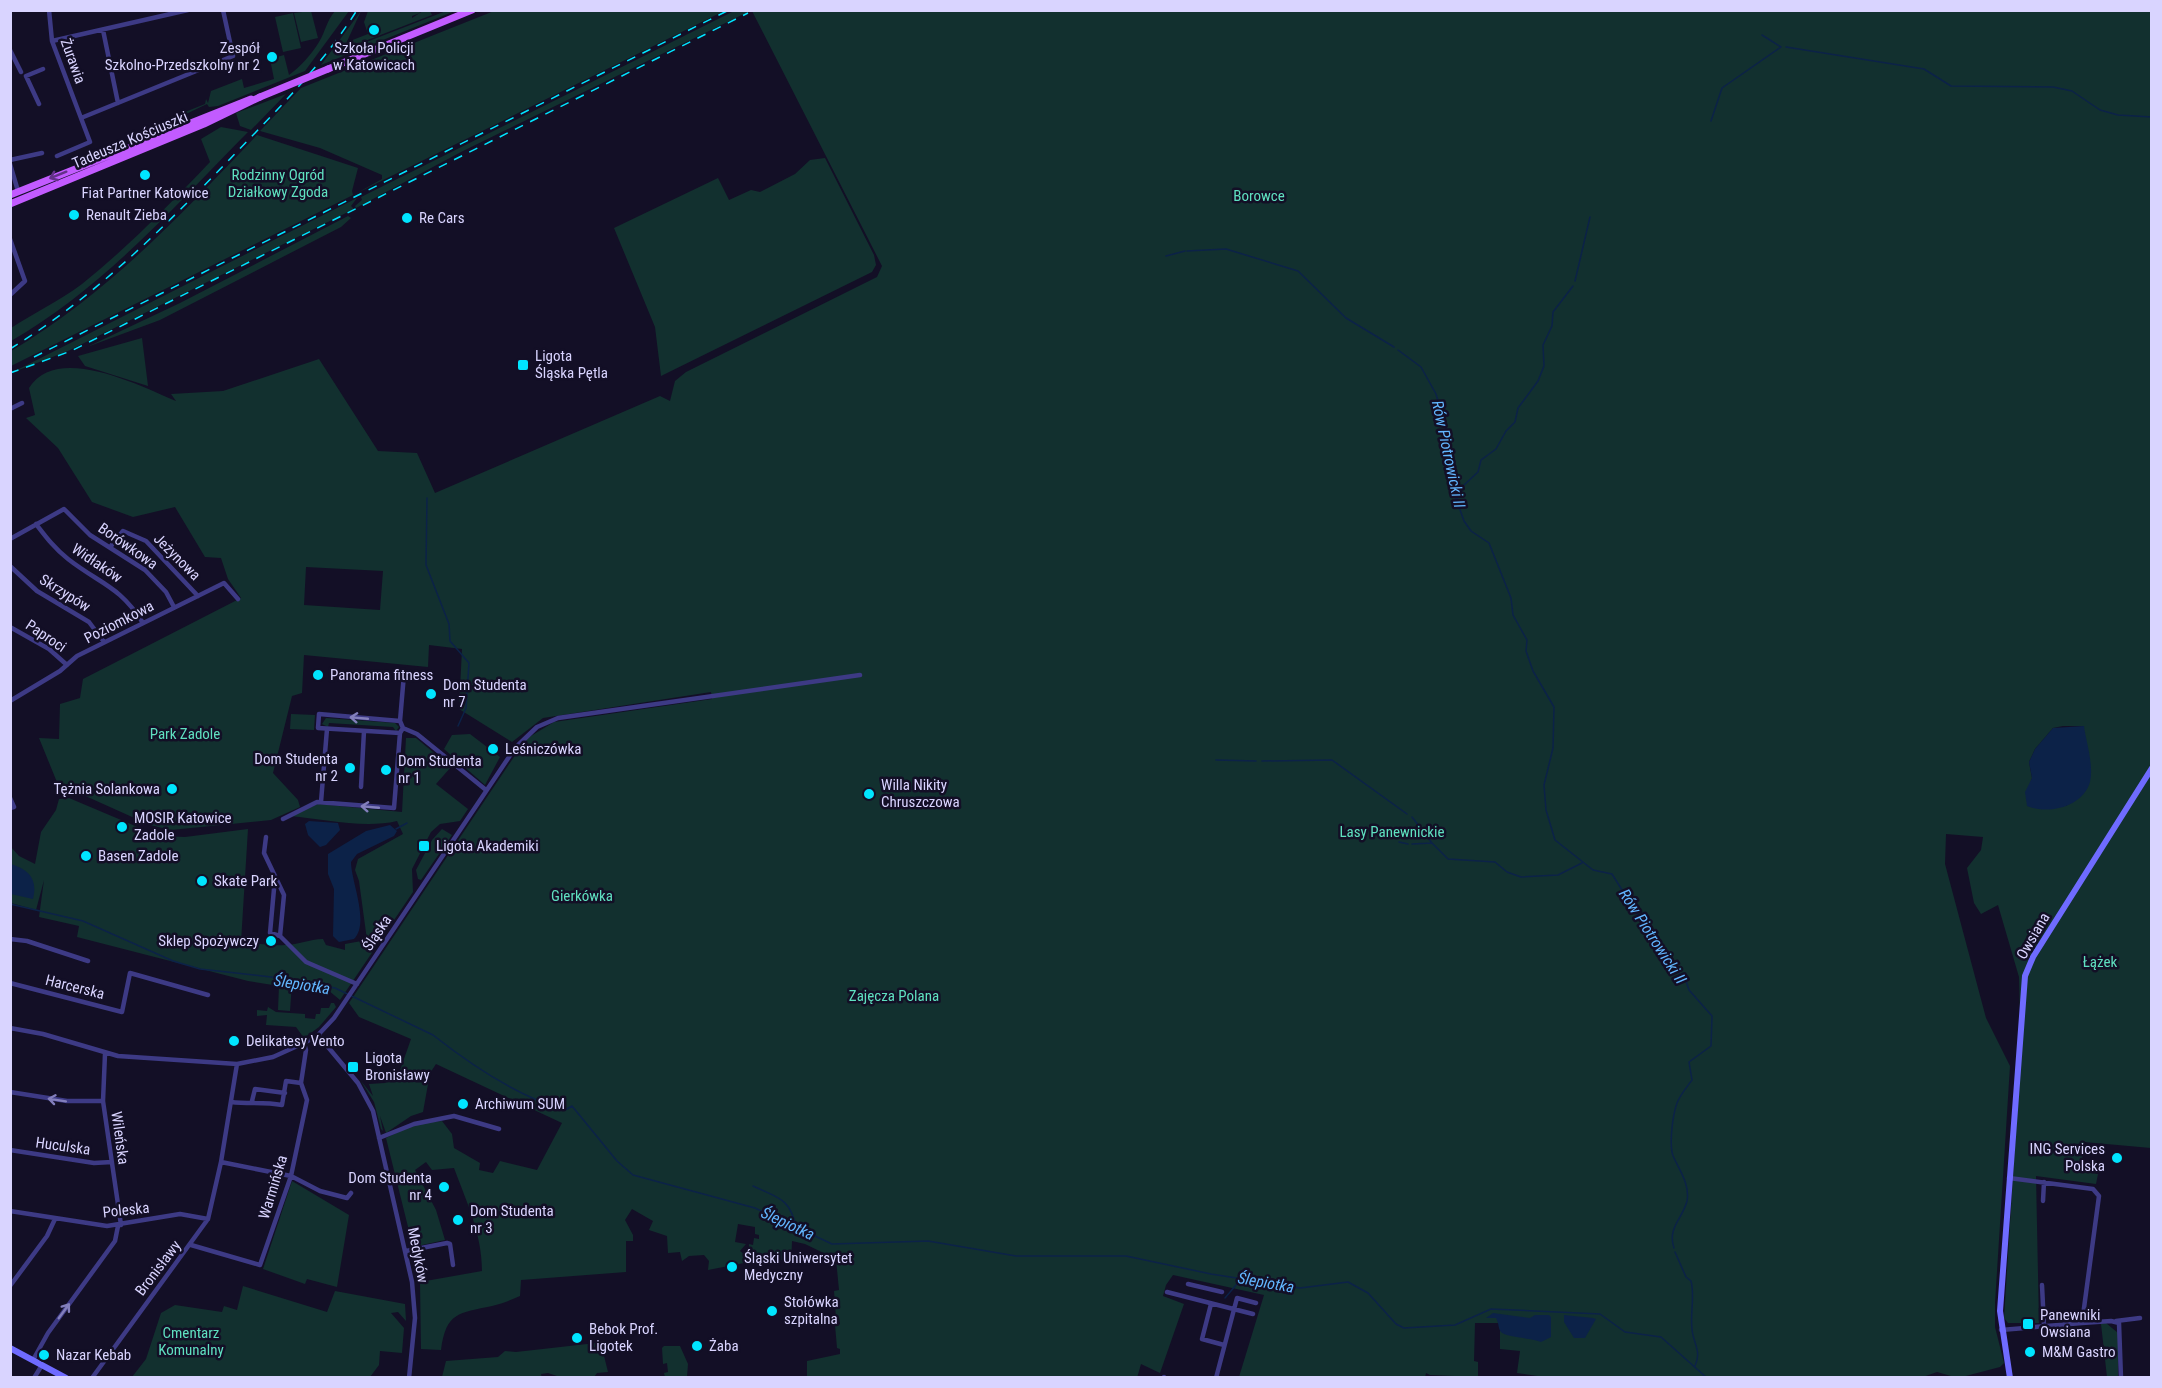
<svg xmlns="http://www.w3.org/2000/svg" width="2162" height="1388" viewBox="0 0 2162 1388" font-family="'Roboto Condensed',sans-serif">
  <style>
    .green { fill: #12302f; fill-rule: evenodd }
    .water { fill: #0c2248 }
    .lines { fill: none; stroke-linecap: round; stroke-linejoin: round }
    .stream { stroke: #0c2248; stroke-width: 1.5 }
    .street { stroke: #3d3a85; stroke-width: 4.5 }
    .secondary { stroke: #6f6bff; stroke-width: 6 }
    .primary { stroke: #c25bff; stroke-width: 7 }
    .rail { stroke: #00e5ff; stroke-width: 1.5; stroke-dasharray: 9 8; stroke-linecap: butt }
    .primary-bridge { stroke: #c25bff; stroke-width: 7 }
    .oneway { stroke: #623188 }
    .oneway2 { stroke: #837fbc }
    .poi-dot { fill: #00e5ff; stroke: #130f26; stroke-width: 2 }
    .labels { text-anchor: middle; stroke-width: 5; stroke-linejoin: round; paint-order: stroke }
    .poi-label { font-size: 15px; fill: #d9d4ff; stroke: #130f26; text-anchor: start }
    .street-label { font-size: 15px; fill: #d9d4ff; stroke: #130f26 }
    .park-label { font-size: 15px; fill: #5fe0c0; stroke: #130f26 }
    .water-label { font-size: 16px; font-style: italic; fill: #62b6ff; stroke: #130f26 }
  </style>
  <rect width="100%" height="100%" fill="#130f26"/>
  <!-- green -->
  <path class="green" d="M311 11 318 38 301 42 294 13Z
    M335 11H349L305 71 218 106 209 107 207 104 186 114 185 112 205 104 206 99 208 103 211 91 242 79 244 88 274 79 270 59 284 55 289 75C300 67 312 54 319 42 326 30 326 22 335 11Z
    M361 11 344 48 346 50 446 11H455L321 65Z
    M368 11H419L420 13 412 16V18L423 11H430L432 15 352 46 350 41 368 34 364 22Z
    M494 11H724L357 193 382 179V175L320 148 260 131 301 88Z
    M734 11H750L461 152 356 208 355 206 362 200 361 197Z
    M752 11H2151V1148L2084 1142 2081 1171 2098 1174 2096 1184 2036 1176 2039 1323H2008L2004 1318 2021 1051 2019 977 1998 905 1981 914 1974 903 1967 868 1981 850 1983 837 1946 834 1945 864 1986 1018 2010 1066 1995 1303V1327L2004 1363 2000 1367 1958 1378 1937 1372 1920 1378 1544 1377 1517 1373 1520 1351 1500 1349V1323H1475L1474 1361 1478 1362V1377L1430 1375 1426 1373 1425 1378 1239 1377 1264 1295 1173 1275 1166 1285 1163 1296 1184 1304 1160 1373 1141 1364 1137 1378 807 1377V1361L840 1354V1349L837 1348 835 1325 840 1324 839 1318H836L834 1291 839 1290 836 1259 805 1244 792 1241 791 1265 781 1260 751 1263 748 1259 749 1244 753 1245 754 1238 759 1239V1235L755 1234V1227L738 1224 735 1242 746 1244 740 1251 745 1255 744 1263 708 1270 709 1261 704 1255 689 1256 682 1261 680 1252 668 1253 667 1236 649 1230 653 1221 632 1209 625 1220 633 1235V1241H626V1272L521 1280 520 1296C511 1300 502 1304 492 1306 459 1313 446 1312 441 1350L421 1349 420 1282 482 1271C482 1234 467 1203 454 1168L432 1170 426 1162 415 1170 436 1210 445 1240 413 1247 386 1138 415 1124 442 1121 452 1134 454 1148 480 1163 479 1170 493 1173 500 1161 537 1170 562 1123 436 1064 430 1073 423 1112 411 1116 386 1133 380 1116 383 1131 381 1129 374 1102 361 1081 373 1096 369 1084 385 1083 398 1076 411 1039 359 1017 349 1003 526 739 554 722 712 699 711 692 543 718 512 742 459 709 462 649 429 645 428 667 304 655 302 693 292 696 273 773 298 800 300 807 271 820 171 830 150 825 81 794 61 792 39 738 59 739 60 704 80 698 83 679 241 598 228 579 221 558 205 557 175 507 133 517 92 502 58 448 26 418 35 415 29 388C57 343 140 386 176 401L171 394 223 391 319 359 378 451 417 453 435 493 660 396 670 401 675 381 686 372 877 277 882 266ZM306 567 383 571 380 610 304 605ZM2063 726H2084V791L2066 806 2029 787 2032 778 2029 762 2035 749 2053 728Z
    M293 13 301 48 283 52 275 17Z
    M286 94 251 130 240 126 236 113Z
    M221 127 248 132C174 207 103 288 11 341V328C34 313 59 301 82 284 128 247 169 205 210 162L201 139Z
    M257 135 358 168 352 191 353 195 11 366V351C106 295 181 215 257 135Z
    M825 158 874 255 876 265 872 272 661 376 655 327 614 228 718 178 729 200 751 190 760 192 795 174 810 160Z
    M357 198 351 206 354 209 68 351 11 373Z
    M348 216 351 218 341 227 160 320 87 347 180 303Z
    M142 338 148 386 85 366 78 356Z
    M291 714 315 715 314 730 290 729Z
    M326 718 395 723 399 727 396 731 393 727 329 723 328 727 322 724Z
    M470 734 500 757 485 785 444 749 452 735Z
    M406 738H416L451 767 436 784 468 809 460 821 440 824 431 832 412 869 413 892 340 1000 328 990 292 983 290 1011 278 1010 279 986 248 981 77 937 79 926 39 917 44 880 36 910 11 903 10 846 19 856 35 864 41 832 56 810 59 799 69 798 159 836 185 837 248 829 241 942C255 943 271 946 285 945 299 945 309 939 323 939L326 945 345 950V944L367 940 359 881 355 870 358 859 403 834 397 821C364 829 324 819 290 816L318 804 402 812Z
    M442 829 452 835 421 880 418 879 416 870 432 840Z
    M331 1003H334L336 1007 319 1027 304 1038 296 1027 266 1025 267 1015 257 1016V1010L267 1011 268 1007 276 1012 305 1014V1018L315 1019 316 1014H320L321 1008H329Z
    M292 1181 349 1215 337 1287 307 1279 305 1284 263 1269Z
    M243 1286 327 1312 335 1291 405 1304 406 1321 398 1312 391 1313 404 1328 402 1353 380 1351 379 1365 370 1377H132L146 1359 161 1313 175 1305 222 1312 224 1306 237 1310Z
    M2106 1323 2118 1333V1377H2107L2101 1324Z
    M596 1343 603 1352 608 1372 597 1373 594 1377H560L548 1373 541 1374 542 1378 442 1377 446 1361 498 1357 505 1351 516 1352Z
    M664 1346H680L688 1364 687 1377H665L664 1373 668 1372 667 1363 663 1364 662 1348Z"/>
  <!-- water -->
  <path class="water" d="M2084 726C2086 742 2094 765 2090 782 2083 807 2048 815 2027 806L2025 792 2032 778 2029 762 2035 749 2053 728Z
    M309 821 338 823 340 830 326 845 320 847 308 835 305 824Z
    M390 825 397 831 394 836 357 854 351 862C351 881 370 923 354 939L339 942 333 936 334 889 328 874V854L366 831Z
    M11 864C29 870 38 879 33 899L11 894Z
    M1493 1313 1530 1318 1535 1315H1549L1551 1317V1337L1541 1342C1533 1338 1504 1337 1501 1332 1498 1329 1499 1323 1496 1318H1486Z
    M1564 1315 1593 1318 1596 1319 1585 1338H1574L1564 1322Z"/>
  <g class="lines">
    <!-- stream -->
    <path class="stream" d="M1786 47 1924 69 1951 86 2053 87 2072 91 2100 110 2118 115 2152 117
      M1711 121 1722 88 1781 47 1762 35
      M1187 251 1226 249 1298 271 1346 318 1394 347
      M1166 256 1185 251
      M1575 281 1590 217
      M1398 350 1421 367 1436 394 1446 429 1452 487 1464 521 1471 531 1489 543 1511 598 1513 615 1527 640 1526 651 1533 671 1554 707 1553 748 1544 785 1546 810 1555 840 1593 870 1612 874 1644 925 1666 951 1673 966 1686 981 1689 990 1712 1016 1711 1046 1689 1062 1692 1080C1687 1087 1680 1095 1677 1103 1673 1114 1668 1147 1674 1158 1680 1171 1690 1185 1687 1201 1683 1218 1667 1228 1674 1248
      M427 498 426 565 449 624 450 641 469 663 466 708 458 726
      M1457 499 1463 486 1478 472 1481 460 1496 449 1506 431 1515 422 1518 408 1538 381 1544 366 1543 345 1552 326 1553 312 1573 286
      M1216 760 1256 761
      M1262 761 1332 760 1407 814
      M1412 817 1432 843
      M396 829 407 823
      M1399 842 1408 844
      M1412 844 1432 843 1448 859 1495 862 1507 872 1521 877 1558 875 1582 863
      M10 904 83 921 173 961 200 969 271 977 335 988 433 1035C471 1065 519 1097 565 1110L572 1106 617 1161 633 1175 755 1208 832 1244 928 1241 1016 1256H1126L1211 1274 1300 1288 1348 1282 1368 1293 1396 1324 1404 1328 1455 1325 1491 1309 1600 1314 1625 1332 1661 1337 1707 1378
      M753 1186C778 1198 790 1198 796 1227
      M1675 1252 1686 1277 1691 1281C1695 1296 1690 1313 1692 1329 1693 1343 1702 1351 1695 1366
      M1225 1298 1242 1278"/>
    <!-- street -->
    <path class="street" d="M49 10 52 41 90 142 57 156
      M103 30 118 103
      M52 41 188 10
      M10 50 21 72
      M39 104 26 76 43 69
      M81 118 233 56 223 10
      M10 160 42 153
      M10 164 18 191
      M10 239 25 281 10 295
      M10 409 22 403
      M36 524C46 537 55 549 68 559 100 584 120 586 143 623
      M10 539 64 509 90 535 145 570 166 592 174 607
      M111 546 123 531 146 541 198 596
      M10 566 37 591 89 622 104 642
      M10 627 49 649 67 665
      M404 674 400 721 403 728 417 734 486 790
      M10 701 60 671 77 656 224 583 238 599
      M400 733 318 728 319 714 400 721
      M361 787 364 731
      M10 798 14 807 10 808
      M321 802 327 729
      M283 819 317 802 394 808 400 733 403 728
      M266 837 264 853 284 895 280 936 306 962 357 984
      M275 878 270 933 280 936
      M10 939 27 941 88 961
      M10 983 122 1012 130 973 208 995
      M10 1028 43 1034 118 1056 237 1064 273 1057 304 1043 318 1035 334 1018 515 748 537 727 558 718 860 675
      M318 1035 358 1083 373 1111 412 1282 415 1318 409 1378
      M105 1054 103 1101 121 1225
      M10 1092 67 1101H103
      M252 1101 255 1089 285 1093
      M231 1102C249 1104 264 1102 282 1105L286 1081 301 1083
      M379 1138 414 1124 454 1116 499 1129
      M10 1150 94 1163 112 1162
      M221 1162 291 1176 320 1191 347 1198 351 1193
      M2043 1201 2044 1182
      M10 1211 107 1226 180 1214 208 1219
      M191 1245 260 1265 291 1176 307 1100 301 1083 306 1050 304 1043
      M406 1251 447 1243 450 1244 453 1265
      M1188 1284 1222 1292
      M2042 1285 2044 1326
      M10 1286 47 1236 55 1219
      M1167 1292 1253 1314
      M1211 1304 1202 1339 1224 1345
      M2116 1321 2140 1318
      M2082 1323 2111 1321 2119 1323 2121 1378
      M2001 1330 2082 1323 2099 1196 2093 1189 2009 1178
      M33 1360 48 1333 115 1241 118 1226
      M34 1378 42 1365
      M92 1378 208 1219 221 1162 237 1064
      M1164 1378V1377
      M1216 1378 1237 1298 1256 1303"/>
    <!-- secondary -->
    <path class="secondary" d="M10 1348 66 1378
      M2010 1378 2000 1311 2025 976 2033 957 2152 768"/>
    <!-- primary -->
    <path class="primary" d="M328 69 472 10
      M10 195 251 99
      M10 204 204 124 260 97"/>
    <!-- rail -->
    <path class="rail" d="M10 349C95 297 162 229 230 159 275 112 322 66 357 10
      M34 357 729 10
      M10 373 71 351 748 13"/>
    <!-- primary-bridge -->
    <path class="primary-bridge" d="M260 97 328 69"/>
  </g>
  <!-- one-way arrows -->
  <defs><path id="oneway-shaft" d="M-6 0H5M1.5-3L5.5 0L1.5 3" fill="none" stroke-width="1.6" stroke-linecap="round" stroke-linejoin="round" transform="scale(1.5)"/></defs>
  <use class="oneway" href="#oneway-shaft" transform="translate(58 175) rotate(158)"/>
  <g class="oneway2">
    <use href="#oneway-shaft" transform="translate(359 718) rotate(-175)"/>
    <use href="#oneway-shaft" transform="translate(370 807) rotate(-175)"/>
    <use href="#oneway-shaft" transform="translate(57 1100) rotate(-171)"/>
    <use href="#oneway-shaft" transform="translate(64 1311) rotate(-54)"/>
  </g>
  <!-- markers -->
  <g class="poi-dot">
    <circle cx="374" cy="30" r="6"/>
    <circle cx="272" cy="57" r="6"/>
    <circle cx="145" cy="175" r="6"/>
    <circle cx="74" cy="215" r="6"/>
    <circle cx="407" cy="218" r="6"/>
    <rect x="517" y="359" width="12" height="12" rx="3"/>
    <circle cx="318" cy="675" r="6"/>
    <circle cx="431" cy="694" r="6"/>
    <circle cx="493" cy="749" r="6"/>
    <circle cx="350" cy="768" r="6"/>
    <circle cx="386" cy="770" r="6"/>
    <circle cx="172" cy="789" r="6"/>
    <circle cx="869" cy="794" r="6"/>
    <circle cx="122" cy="827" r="6"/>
    <rect x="418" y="840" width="12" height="12" rx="3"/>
    <circle cx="86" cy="856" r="6"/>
    <circle cx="202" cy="881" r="6"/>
    <circle cx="271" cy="941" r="6"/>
    <circle cx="234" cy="1041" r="6"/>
    <rect x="347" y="1061" width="12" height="12" rx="3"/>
    <circle cx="463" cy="1104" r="6"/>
    <circle cx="2117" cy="1158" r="6"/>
    <circle cx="444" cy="1187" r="6"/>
    <circle cx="458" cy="1220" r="6"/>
    <circle cx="732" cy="1267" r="6"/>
    <circle cx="772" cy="1311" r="6"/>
    <rect x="2022" y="1318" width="12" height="12" rx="3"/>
    <circle cx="577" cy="1338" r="6"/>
    <circle cx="697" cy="1346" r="6"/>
    <circle cx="2030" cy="1352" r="6"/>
    <circle cx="44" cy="1355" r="6"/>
  </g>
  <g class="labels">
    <!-- poi labels -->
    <g class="poi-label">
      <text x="260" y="53" text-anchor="end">Zespół<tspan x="260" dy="17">Szkolno-Przedszkolny nr 2</tspan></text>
      <text x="374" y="53" text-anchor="middle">Szkoła Policji<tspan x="374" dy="17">w Katowicach</tspan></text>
      <text x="145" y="198" text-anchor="middle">Fiat Partner Katowice</text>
      <text x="86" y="220">Renault Zieba</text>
      <text x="419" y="223">Re Cars</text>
      <text x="535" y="361">Ligota<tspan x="535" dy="17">Śląska Pętla</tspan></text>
      <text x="330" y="680">Panorama fitness</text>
      <text x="443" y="690">Dom Studenta<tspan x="443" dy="17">nr 7</tspan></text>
      <text x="505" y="754">Leśniczówka</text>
      <text x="338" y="764" text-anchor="end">Dom Studenta<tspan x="338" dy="17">nr 2</tspan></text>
      <text x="398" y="766">Dom Studenta<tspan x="398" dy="17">nr 1</tspan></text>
      <text x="881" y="790">Willa Nikity<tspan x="881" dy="17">Chruszczowa</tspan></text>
      <text x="160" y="794" text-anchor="end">Tężnia Solankowa</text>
      <text x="134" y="823">MOSIR Katowice<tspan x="134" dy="17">Zadole</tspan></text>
      <text x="436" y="851">Ligota Akademiki</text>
      <text x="98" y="861">Basen Zadole</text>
      <text x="214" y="886">Skate Park</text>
      <text x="259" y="946" text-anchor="end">Sklep Spożywczy</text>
      <text x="246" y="1046">Delikatesy Vento</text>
      <text x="365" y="1063">Ligota<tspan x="365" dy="17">Bronisławy</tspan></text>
      <text x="475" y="1109">Archiwum SUM</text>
      <text x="2105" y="1154" text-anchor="end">ING Services<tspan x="2105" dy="17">Polska</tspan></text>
      <text x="432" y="1183" text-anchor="end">Dom Studenta<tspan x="432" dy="17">nr 4</tspan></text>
      <text x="470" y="1216">Dom Studenta<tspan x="470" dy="17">nr 3</tspan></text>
      <text x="744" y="1263">Śląski Uniwersytet<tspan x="744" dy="17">Medyczny</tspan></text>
      <text x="784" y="1307">Stołówka<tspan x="784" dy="17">szpitalna</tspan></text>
      <text x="2040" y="1320">Panewniki<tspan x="2040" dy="17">Owsiana</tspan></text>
      <text x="589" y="1334">Bebok Prof.<tspan x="589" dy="17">Ligotek</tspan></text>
      <text x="709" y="1351">Żaba</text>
      <text x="2042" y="1357">M&amp;M Gastro</text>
      <text x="56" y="1360">Nazar Kebab</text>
    </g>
    <!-- street labels -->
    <g class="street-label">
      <text transform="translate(73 61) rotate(70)" y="5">Żurawia</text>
      <text transform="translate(130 140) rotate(-23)" y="5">Tadeusza Kościuszki</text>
      <text transform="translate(128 546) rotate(35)" y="5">Borówkowa</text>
      <text transform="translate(177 557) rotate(45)" y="5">Jeżynowa</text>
      <text transform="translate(97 563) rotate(34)" y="5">Widłaków</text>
      <text transform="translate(65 593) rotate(32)" y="5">Skrzypów</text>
      <text transform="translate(119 622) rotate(-27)" y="5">Poziomkowa</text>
      <text transform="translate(46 636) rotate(34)" y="5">Paproci</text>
      <text transform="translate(377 933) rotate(-56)" y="5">Śląska</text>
      <text transform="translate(2033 936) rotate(-60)" y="5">Owsiana</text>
      <text transform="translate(75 987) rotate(14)" y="5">Harcerska</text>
      <text transform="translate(120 1138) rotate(82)" y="5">Wileńska</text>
      <text transform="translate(63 1146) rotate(8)" y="5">Huculska</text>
      <text transform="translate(273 1187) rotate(-73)" y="5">Warmińska</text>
      <text transform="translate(126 1210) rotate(-6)" y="5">Poleska</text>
      <text transform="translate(418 1255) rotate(79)" y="5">Medyków</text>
      <text transform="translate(158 1268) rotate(-53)" y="5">Bronisławy</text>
    </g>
    <!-- park labels -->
    <g class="park-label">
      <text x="278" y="180">Rodzinny Ogród<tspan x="278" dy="17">Działkowy Zgoda</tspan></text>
      <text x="1259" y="201">Borowce</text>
      <text x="185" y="739">Park Zadole</text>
      <text x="1392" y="837">Lasy Panewnickie</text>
      <text x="582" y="901">Gierkówka</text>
      <text x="2100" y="967">Łążek</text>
      <text x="894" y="1001">Zajęcza Polana</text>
      <text x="191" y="1338">Cmentarz<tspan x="191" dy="17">Komunalny</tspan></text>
    </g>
    <!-- water labels -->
    <g class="water-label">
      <text transform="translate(1449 454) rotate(78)" y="6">Rów Piotrowicki II</text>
      <text transform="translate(1653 936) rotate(57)" y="6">Rów Piotrowicki II</text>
      <text transform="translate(302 984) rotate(9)" y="6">Ślepiotka</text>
      <text transform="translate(788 1223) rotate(25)" y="6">Ślepiotka</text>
      <text transform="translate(1266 1282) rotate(10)" y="6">Ślepiotka</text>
    </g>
  </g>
  <!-- border -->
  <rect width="2162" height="1388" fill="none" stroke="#d9d4ff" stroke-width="24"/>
</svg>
